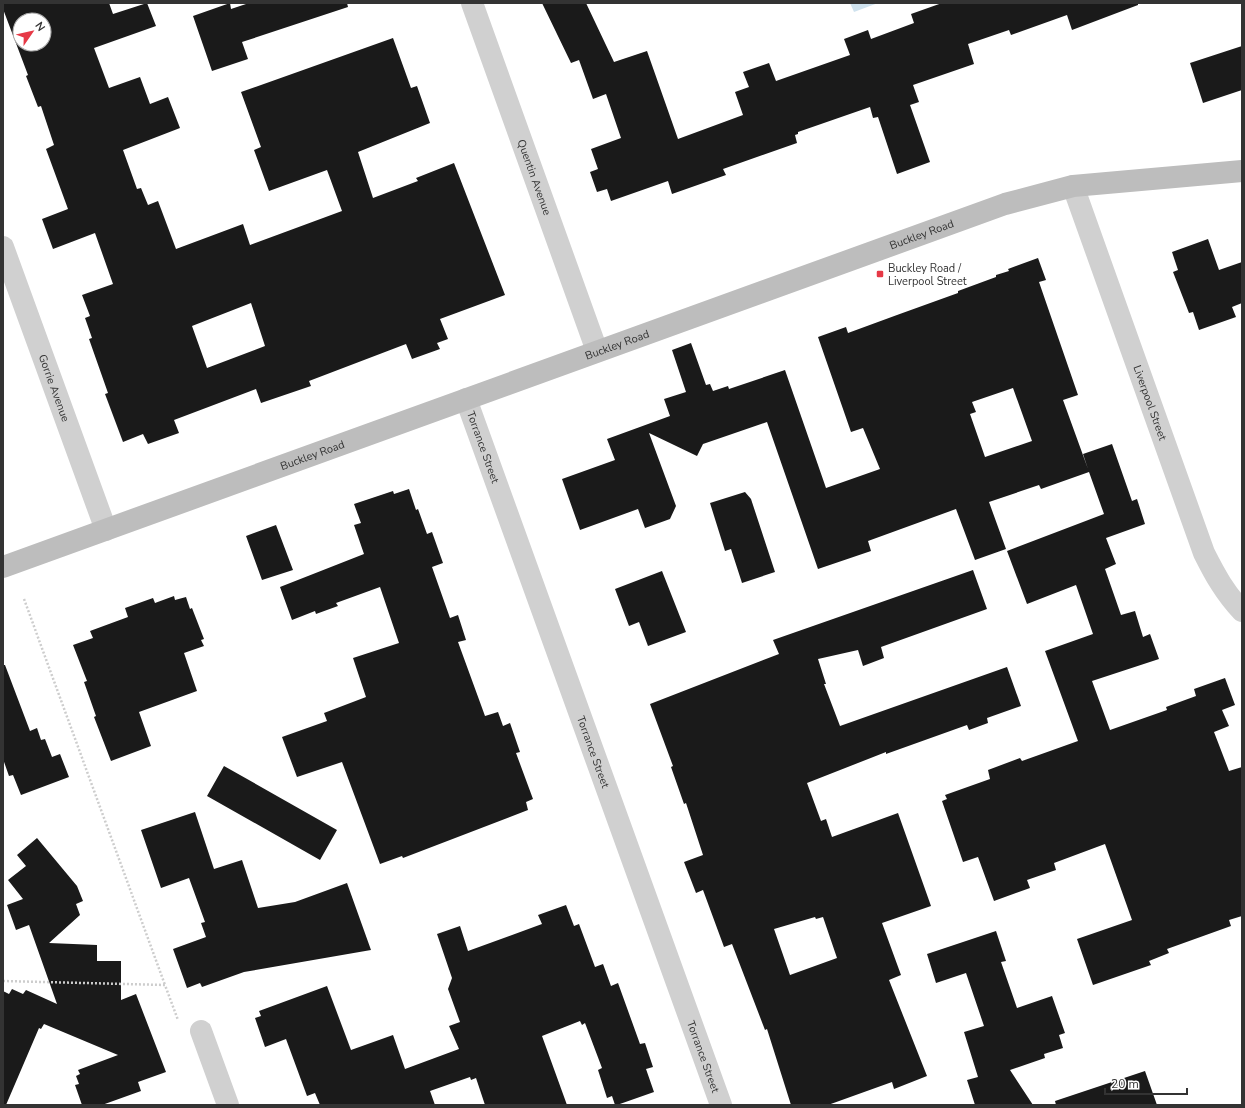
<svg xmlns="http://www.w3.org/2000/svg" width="1245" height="1108" viewBox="0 0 1245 1108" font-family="'Nunito Sans',sans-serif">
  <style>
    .water { fill: #cfe2ee }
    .building { fill: #1a1a1a; fill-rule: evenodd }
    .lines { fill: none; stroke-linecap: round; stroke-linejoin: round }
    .path { stroke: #cdcdcd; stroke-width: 2.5; stroke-dasharray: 2 2; stroke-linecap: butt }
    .street { stroke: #d0d0d0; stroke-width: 22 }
    .secondary { stroke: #bdbdbd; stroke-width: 22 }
    .poi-dot { fill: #e63946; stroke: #fff; stroke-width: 1.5 }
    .labels { text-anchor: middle; stroke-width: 4; stroke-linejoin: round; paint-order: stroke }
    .street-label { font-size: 11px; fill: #333; stroke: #fff }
    .poi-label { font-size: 11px; fill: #333; stroke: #fff; text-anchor: start }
  </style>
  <rect width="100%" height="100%" fill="#fff"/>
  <!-- water -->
  <path class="water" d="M850 3H878L854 12Z"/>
  <!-- building -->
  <path class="building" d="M3 3H109L113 14 147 3 156 26 94 48 109 88 140 77 150 104 168 97 180 128 123 150 137 189 141 188 148 205 158 201 176 249 243 224 250 245 342 211 327 170 269 191 254 150 261 147 241 92 393 38 411 88 417 86 430 123 358 152 373 198 418 181 416 178 454 163 505 295 440 319 448 339 437 343 440 349 412 359 406 344 309 381 311 386 261 403 256 389 174 420 179 433 148 444 143 434 123 442 105 394 108 393 89 339 92 338 85 318 90 316 82 295 113 284 95 233 53 249 42 219 68 209 46 149 54 145 41 106 38 107 26 76 28 75 3 9ZM20 20H44V44H20ZM251 303 265 346 207 368 192 326Z
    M230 3 231 9 249 3H347L348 7 242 42 248 59 212 71 193 16Z
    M542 3H586L614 62 647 51 678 139 743 115 735 92 749 87 743 72 769 63 776 81 850 55 844 39 868 30 871 39 914 23 911 14 942 3H1138V5L1072 30 1067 15 1011 35 1009 30 968 44 974 64 913 85 919 102 910 105 930 162 897 174 878 117 873 118 870 107 798 132V134L795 135 797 143 723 169 726 175 672 194 668 181 611 201 607 189 597 192 590 172 598 169 591 149 621 138 606 94 593 99 579 60 571 63Z
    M1242 46V90L1203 103 1190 63Z
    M1208 239 1219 270 1242 262V303L1232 307 1236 317 1199 330 1193 312 1189 313 1173 272 1178 270 1172 252Z
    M1038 258 1046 280 1039 282 1078 395 1063 400 1088 469 1083 454 1112 444 1132 501 1137 499 1145 524 1106 538 1116 564 1105 569 1121 615 1135 611 1143 637 1150 634 1159 659 1092 681 1110 730 1167 710 1166 707 1196 696 1194 689 1225 678 1235 705 1222 710 1229 726 1214 732 1229 771 1242 767V916L1229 920 1231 926 1167 949 1169 953 1149 961 1151 965 1093 985 1077 939 1132 920 1105 844 1054 863 1056 870 1027 880 1030 888 994 901 978 857 963 862 942 801 947 799 945 795 990 779 988 770 1020 758 1022 761 1078 741 1045 651 1093 634 1076 585 1027 604 1007 551 1104 514 1089 472 1041 489 1039 485 989 502 1006 549 975 560 956 509 868 541 871 551 818 569 767 422 703 444 697 456 649 433 676 506 670 519 645 528 638 509 580 530 562 479 615 460 607 439 670 416 664 399 686 392 672 350 691 343 706 385 710 384 713 391 728 386 729 389 785 370 826 488 880 469 863 428 851 432 818 337 846 327 848 333 897 315 958 293V291L996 277V275L1009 271 1008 269ZM1013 388 1032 441 985 457 970 414 976 412 972 402Z
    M409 489 416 510 418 509 427 534 432 532 443 563 432 567 450 618 458 615 466 640 458 642 485 716 498 712 503 726 510 723 520 752 516 753 533 799 526 802 528 810 403 858 402 856 380 864 342 762 297 777 282 737 327 721 324 713 366 697 353 658 399 643 380 587 336 603 338 606 316 614 315 611 292 620 280 587 364 554 354 525 361 523 354 504 393 491 394 494Z
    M745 492 751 499 775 572 742 583 731 549 725 551 710 503Z
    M276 525 293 570 262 580 246 536Z
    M973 570 987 609 881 647 884 658 863 666 858 650 818 659 826 684H824L840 726 1007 667 1021 706 987 718 988 723 969 730 967 725 886 754V752L807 783 821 821 826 819 832 837 898 813 931 906 882 923 901 975 889 980 927 1076 894 1089 892 1082 828 1105H791L767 1029 765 1030 732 944 724 947 703 890 696 893 684 862 703 855 686 803 684 804 671 767 673 766 650 704 779 654 773 640ZM815 917 816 919 823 917 837 958 790 975 774 929Z
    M662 571 686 632 648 646 639 622 629 626 615 589Z
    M174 596 175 600 186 597 190 609 192 608 204 639 201 640 204 646 184 653 197 691 139 712 151 746 111 761 94 717 96 716 84 682 87 681 73 645 93 638 90 631 128 617 125 608 153 598 155 603Z
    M3 665H5L30 731 37 728 41 740 45 739 52 757 60 754 69 777 21 795 13 775 9 776 3 759Z
    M224 766 337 830 320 860 207 796Z
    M195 812 214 869 242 860 258 908 295 902 347 883 371 950 244 972 202 987 200 983 187 988 173 949 206 937 201 923 205 922 189 878 161 888 141 830Z
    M37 838 77 886 83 901 76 904 80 915 49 943 97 945V961H121V1000L136 994 166 1072 138 1082 141 1091 102 1105H82L75 1085 79 1084 76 1076 80 1074 78 1070 118 1055 44 1024 41 1029 39 1028 6 1105H3V991L9 994 12 989 23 994 26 990 57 1004 29 925 16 930 7 905 23 899 8 880 26 866 17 855Z
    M566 905 574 926 579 924 595 967 603 964 611 986 618 983 640 1044 645 1043 653 1067 646 1069 654 1092 617 1105H615L612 1096 607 1098 598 1070 602 1068 585 1023 582 1025 580 1021 542 1036 567 1105H485L476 1078 471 1080 470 1077 430 1091 435 1105H320L315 1093 307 1096 286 1039 265 1047 255 1018 261 1016 259 1011 327 986 351 1050 393 1035 405 1069 459 1049 449 1026 460 1022 448 989 452 978 437 934 460 926 468 951 542 924 538 915Z
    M996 931 1006 961 1001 962 1017 1008 1052 996 1065 1033 1059 1035 1063 1048 1044 1054 1045 1058 1010 1070 1033 1105H975L967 1080 978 1077 964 1032 984 1026 966 973 936 983 927 954Z
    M1145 1071 1157 1105H1056L1055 1101Z"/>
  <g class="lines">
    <!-- path -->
    <path class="path" d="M24 599 165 985
      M3 981 165 985 178 1020"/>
    <!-- street -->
    <g class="street">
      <path id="s1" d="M472 3 597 351"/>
      <path id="s2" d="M1073 186 1204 553C1215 575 1225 593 1242 611"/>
      <path id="s3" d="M3 247 106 530"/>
      <path id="s4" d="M466 399 721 1105"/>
      <path d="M201 1031 228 1105"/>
    </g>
    <!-- secondary -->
    <path class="secondary" id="s5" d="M3 567 1005 204 1073 186 1242 171"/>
  </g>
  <!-- markers -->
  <rect class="poi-dot" x="876" y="270" width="8" height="8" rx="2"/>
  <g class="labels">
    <!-- street labels -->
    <g class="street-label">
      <text dy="4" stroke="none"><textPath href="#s1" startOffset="185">Quentin Avenue</textPath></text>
      <text dy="4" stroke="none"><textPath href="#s5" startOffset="977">Buckley Road</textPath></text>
      <text dy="4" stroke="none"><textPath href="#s5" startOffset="653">Buckley Road</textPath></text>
      <text dy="4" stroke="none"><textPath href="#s3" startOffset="150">Gorrie Avenue</textPath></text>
      <text dy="4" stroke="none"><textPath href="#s2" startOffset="230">Liverpool Street</textPath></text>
      <text dy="4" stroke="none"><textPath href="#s4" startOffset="51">Torrance Street</textPath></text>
      <text dy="4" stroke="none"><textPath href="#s5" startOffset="329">Buckley Road</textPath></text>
      <text dy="4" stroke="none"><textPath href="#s4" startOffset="375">Torrance Street</textPath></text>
      <text dy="4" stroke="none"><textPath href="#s4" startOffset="699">Torrance Street</textPath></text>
    </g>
    <!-- poi labels -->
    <g class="poi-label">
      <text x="888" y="272">Buckley Road /<tspan x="888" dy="13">Liverpool Street</tspan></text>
    </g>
  </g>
  <!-- border -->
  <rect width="1245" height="1108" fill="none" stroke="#333333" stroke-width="8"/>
  <!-- north arrow -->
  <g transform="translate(32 32) rotate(56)"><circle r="19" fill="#ffffff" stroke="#adadad"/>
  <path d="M0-3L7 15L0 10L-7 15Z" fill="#e63946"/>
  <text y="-6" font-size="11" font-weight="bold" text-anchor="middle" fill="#333333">N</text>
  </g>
  <!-- scale -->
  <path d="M1105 1088v6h82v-6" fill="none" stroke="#333333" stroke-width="2"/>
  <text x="1111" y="1088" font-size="12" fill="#333333" stroke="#ffffff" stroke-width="3" paint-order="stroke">20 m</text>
</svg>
